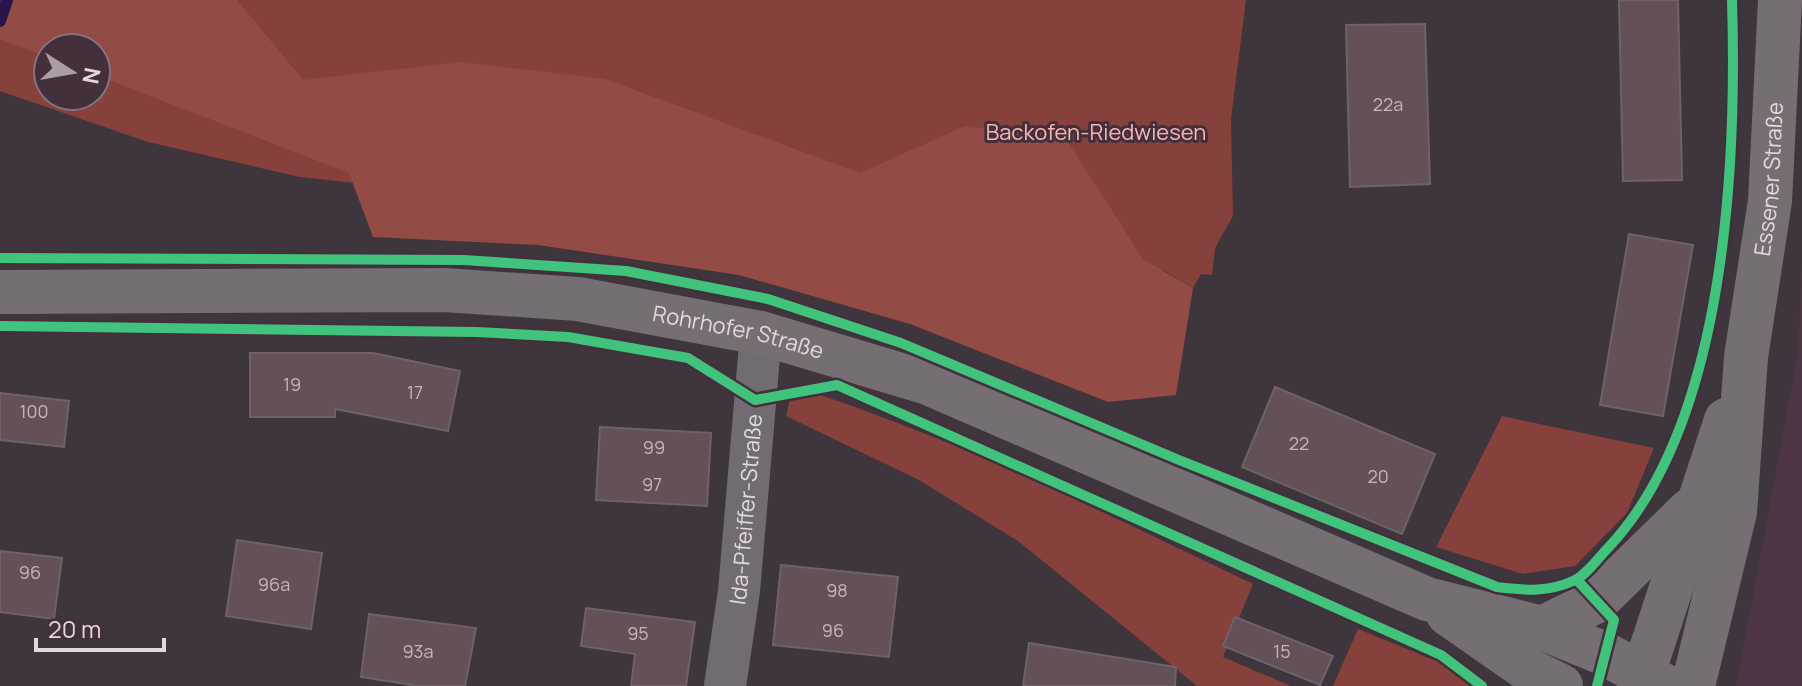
<svg xmlns="http://www.w3.org/2000/svg" width="1802" height="686" viewBox="0 0 1802 686" font-family="Manrope,sans-serif">
  <style>
    .built { fill: #4e3545 }
    .green { fill: #86413c; fill-rule: evenodd }
    .forest { fill: #934b46 }
    .lines { fill: none; stroke-linecap: round; stroke-linejoin: round }
    .stream { stroke: #2b134e; stroke-width: 12 }
    .building { fill: #645058; stroke: #6d6367; stroke-width: 2 }
    .street { stroke: #716c72; stroke-width: 42 }
    .secondary { stroke: #756f73; stroke-width: 44 }
    .cycleway-casing { stroke: #44303d; stroke-width: 15 }
    .cycleway { stroke: #40c37c; stroke-width: 10 }
    .labels { text-anchor: middle; stroke-width: 6; stroke-linejoin: round; paint-order: stroke }
    .number-label { font-size: 18px; fill: #c5b5bd }
    .park-label { font-size: 22px; fill: #fcb6ad; stroke: #44303d }
    .street-label { font-size: 22px; fill: #e5d7df; stroke: #44303d }
  </style>
  <rect width="100%" height="100%" fill="#3f353c"/>
  <!-- built -->
  <path class="built" d="M1802 261V686H1736L1798 353Z"/>
  <!-- green -->
  <path class="green" d="M0 0H1246L1231 119 1233 216 1215 248 1212 275 1201 274 1193 288 1163 270 300 177 148 142 0 91ZM48 48H96V96H48Z
    M811 392C964 442 1108 515 1253 584L1223 657 1291 686H1197L1018 541 919 480 786 416 790 399Z
    M1502 416 1654 448 1627 513 1575 566 1523 574 1436 547Z
    M1358 629 1451 667 1469 686H1333Z"/>
  <!-- forest -->
  <path class="forest" d="M0 0H237L303 80 462 62 605 79 860 173 965 126 1066 139 1143 259 1193 288 1176 395 1108 402 910 324 739 275 538 245 373 237 349 173 96 75V48H48V57L0 39Z"/>
  <g class="lines">
    <!-- stream -->
    <path class="stream" d="M0 21 7 0"/>
  </g>
  <!-- building -->
  <path class="building" d="M1619 0H1678L1682 180 1623 181Z
    M1425 24 1430 184 1350 187 1346 25Z
    M1629 234 1693 245 1663 416 1600 405Z
    M250 353H373L460 371 448 431 335 409V417H250Z
    M1275 387 1435 454 1402 534 1242 467Z
    M0 393 69 401 64 447 0 440Z
    M600 427 711 433 707 506 596 500Z
    M237 540 322 553 311 629 226 616Z
    M0 551 62 558 54 619 0 612Z
    M781 565 898 577 889 657 773 645Z
    M586 608 695 622 686 686H631L635 654 581 646Z
    M369 614 476 628 465 686H419L361 677Z
    M1235 617 1333 656 1320 685 1223 646Z
    M1029 643 1176 667 1175 686H1023Z"/>
  <g class="lines">
    <!-- street -->
    <path class="street" id="s1" d="M725 686 739 591 761 333"/>
    <!-- secondary -->
    <g class="secondary">
      <path id="s2" d="M0 292 444 290 578 299 761 333 928 383 1427 599 1542 628 1605 654 1665 686"/>
      <path d="M1448 614 1527 669 1561 686"/>
      <path d="M1542 628 1597 601 1690 510"/>
      <path d="M1639 686 1726 420"/>
      <path id="s3" d="M1693 686 1735 512 1746 357 1770 201 1780 0"/>
    </g>
    <defs>
      <path id="cycleway" d="M0 258 464 260 626 271 768 299 901 343 1179 460 1497 587C1525 590 1546 593 1573 581 1586 576 1598 558 1608 548 1726 423 1737 164 1732 0
        M0 326 477 332 568 337 688 358 755 400 837 385 1441 655 1482 686
        M1577 580 1614 620 1597 686"/>
    </defs>
    <!-- cycleway casing -->
    <use href="#cycleway" class="cycleway-casing"/>
    <!-- cycleway -->
    <use href="#cycleway" class="cycleway"/>
  </g>
  <g class="labels">
    <!-- number labels -->
    <g class="number-label">
      <text x="1388" y="111">22a</text>
      <text x="292" y="391">19</text>
      <text x="415" y="399">17</text>
      <text x="34" y="418">100</text>
      <text x="1299" y="450">22</text>
      <text x="654" y="454">99</text>
      <text x="1378" y="483">20</text>
      <text x="652" y="491">97</text>
      <text x="30" y="579">96</text>
      <text x="274" y="591">96a</text>
      <text x="837" y="597">98</text>
      <text x="833" y="637">96</text>
      <text x="638" y="640">95</text>
      <text x="418" y="658">93a</text>
      <text x="1282" y="658">15</text>
    </g>
    <!-- park labels -->
    <g class="park-label">
      <text x="1096" y="140">Backofen-Riedwiesen</text>
    </g>
    <!-- street labels -->
    <g class="street-label">
      <text dy="8" stroke="none"><textPath href="#s3" startOffset="514">Essener Straße</textPath></text>
      <text dy="8" stroke="none"><textPath href="#s2" startOffset="742">Rohrhofer Straße</textPath></text>
      <text dy="8" stroke="none"><textPath href="#s1" startOffset="178">Ida-Pfeiffer-Straße</textPath></text>
    </g>
  </g>
  <!-- north arrow -->
  <g transform="translate(72 72) rotate(101)"><circle r="38" fill="#44303d" stroke="#84737e" stroke-width="2"/>
  <path d="M0-6L14 30L0 20L-14 30Z" fill="#ab9ea6"/>
  <text y="-12" font-size="22" font-weight="bold" text-anchor="middle" fill="#e5d7df">N</text>
  </g>
  <!-- scale -->
  <path d="M36 638v12h128v-12" fill="none" stroke="#e5d7df" stroke-width="4"/>
  <text x="48" y="638" font-size="24" fill="#e5d7df" stroke="#44303d" stroke-width="6" paint-order="stroke">20 m</text>
</svg>
